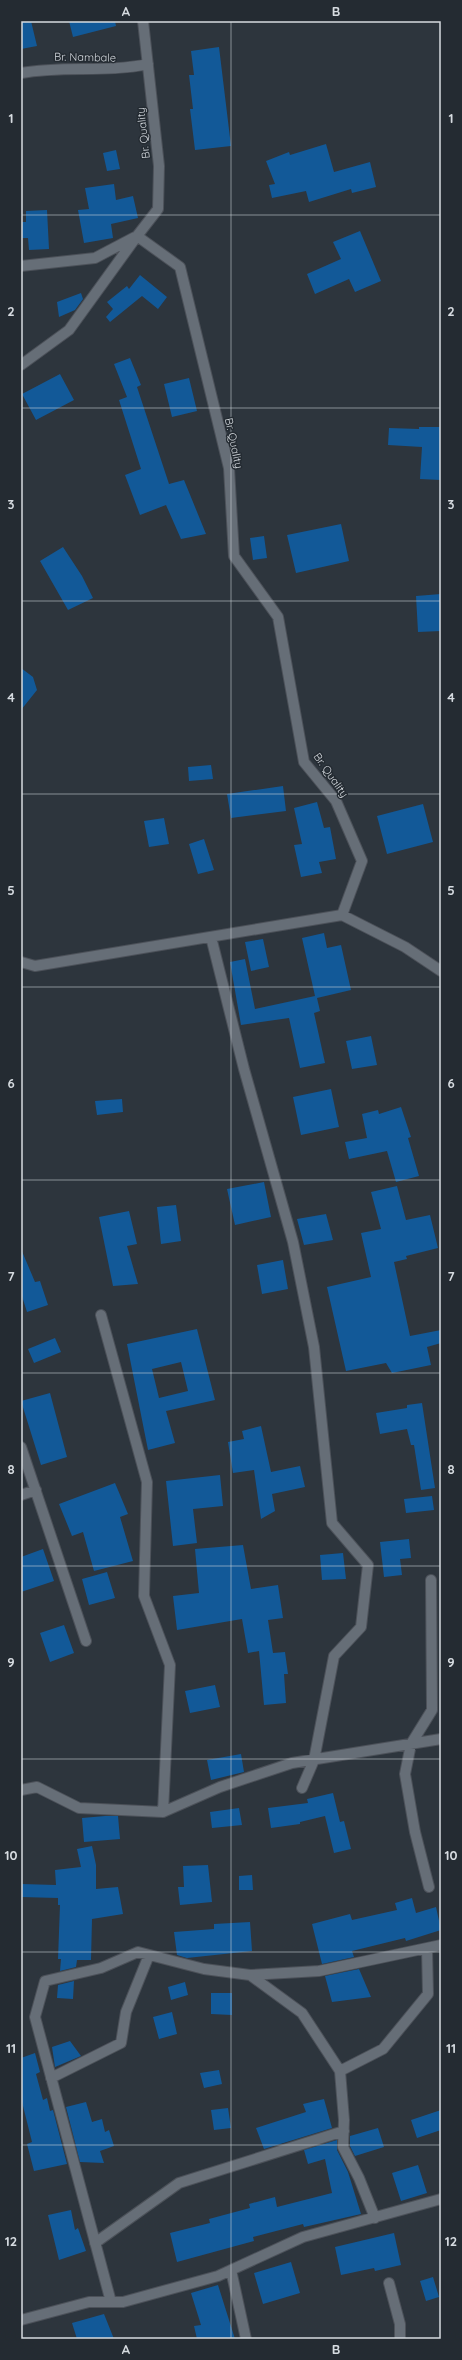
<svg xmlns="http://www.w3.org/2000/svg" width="462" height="2360" viewBox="0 0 462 2360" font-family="Quicksand,sans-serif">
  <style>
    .building { fill: #125998; fill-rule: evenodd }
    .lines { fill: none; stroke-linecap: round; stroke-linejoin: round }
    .street-casing { stroke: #4c5159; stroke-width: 12 }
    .street { stroke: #666e77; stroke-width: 10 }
    .grid { fill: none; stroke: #d6dbe0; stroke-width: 1; stroke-opacity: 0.55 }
    .labels { text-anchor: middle; stroke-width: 3; stroke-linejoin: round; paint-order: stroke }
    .street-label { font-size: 11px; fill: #d6dbe0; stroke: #242b32 }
    .neatline { fill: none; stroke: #d6dbe0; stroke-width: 1.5 }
    .grid-label { font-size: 13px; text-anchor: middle; font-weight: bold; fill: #d6dbe0 }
  </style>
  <rect width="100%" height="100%" fill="#2d353d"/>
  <!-- building -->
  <path class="building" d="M21 21H31L37 46 21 49Z
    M69 21H115L116 26 73 37Z
    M219 47 231 146 195 150 190 109H193L189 75H194L191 51Z
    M326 144 334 172 370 162 376 187 352 193 351 189 309 202 306 191 272 198 269 185 275 184 266 161 289 152 290 155Z
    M116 150 120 169 107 171 103 153Z
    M114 184 116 200 133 196 138 218 111 224 113 238 84 243 78 210 89 209 85 188Z
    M47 210 49 249 29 250 28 238H21V222H26V211Z
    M360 231 381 281 355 292 349 279 315 294 307 274 341 259 333 242Z
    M140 275 167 297 158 309 142 296 110 322 106 317 113 309 107 302 127 286 129 289Z
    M81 293 83 299 75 310 59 317 57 302Z
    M130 358 141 385 137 387 169 484 184 480 206 534 181 539 166 505 140 515 125 475 141 469 119 400 127 397 114 364Z
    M60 374 74 400 36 420 22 394Z
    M189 378 197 411 172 417 164 384Z
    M419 427H441V480L420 479 422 447 388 445 389 428 419 429Z
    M341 524 349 561 296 573 287 535Z
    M264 536 267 558 253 560 250 538Z
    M63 547 82 576 93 598 68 610 40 561Z
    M441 594V631L418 632 416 596Z
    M21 668 33 677 37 690 21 710Z
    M211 765 213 779 189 781 188 767Z
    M283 786 286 811 231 818 227 794Z
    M317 802 324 828 330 827 336 859 319 862 322 873 301 877 294 845 302 844 294 808Z
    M423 804 433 842 387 854 377 816Z
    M164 818 169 844 149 847 144 821Z
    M204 839 214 870 198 874 189 844Z
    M324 933 327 948 341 945 351 990 317 998 320 1011 314 1013 325 1063 300 1068 289 1018 241 1025 230 962 245 959 255 1009 315 996 302 938Z
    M263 939 269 967 251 971 245 942Z
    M371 1036 377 1065 352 1069 346 1041Z
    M331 1089 339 1127 301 1135 293 1097Z
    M122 1099 123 1112 97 1115 95 1101Z
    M401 1107 411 1137 408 1138 419 1176 396 1182 387 1151 349 1159 345 1142 367 1138 362 1114 378 1110 379 1114Z
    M264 1182 271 1217 235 1225 227 1189Z
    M397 1186 406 1220 430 1215 438 1248 406 1256 407 1259 394 1262 410 1336 441 1330V1343L427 1347 431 1365 392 1373 386 1363 346 1371 327 1287 371 1277 361 1233 381 1229 371 1192Z
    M176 1205 181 1241 161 1244 157 1207Z
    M129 1211 137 1244 127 1246 138 1284 113 1286 99 1217Z
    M326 1214 333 1240 304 1245 297 1219Z
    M21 1249 35 1282 40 1281 48 1305 27 1312 21 1293Z
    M283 1260 288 1289 262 1294 257 1265Z
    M197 1329 215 1400 166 1411 175 1443 148 1450 127 1344ZM181 1362 188 1391 159 1398 152 1369Z
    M55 1338 61 1352 34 1363 28 1349Z
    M50 1393 67 1457 41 1465 21 1401Z
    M422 1403 435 1488 421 1490 414 1445H411L407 1429 380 1434 376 1413 407 1408V1405Z
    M261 1426 271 1472 300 1466 305 1487 272 1494 275 1511 261 1519 254 1470 233 1473 228 1442 244 1439 242 1431Z
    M220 1475 223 1506 193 1509 197 1543 173 1546 166 1481Z
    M115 1483 128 1514 120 1517 133 1561 94 1571 83 1532 72 1536 59 1504Z
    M432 1496 434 1510 406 1513 404 1499Z
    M409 1539 411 1558 400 1559 402 1575 384 1577 380 1542Z
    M243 1545 251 1589 278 1585 283 1618 268 1620 273 1653 285 1652 288 1674H284L286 1703 264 1705 259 1651 248 1653 242 1619 177 1630 173 1596 199 1593 195 1549Z
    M43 1549 54 1581 21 1592V1557Z
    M343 1553 346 1579 322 1580 320 1555Z
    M107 1572 115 1598 89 1605 82 1579Z
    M64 1625 74 1653 50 1662 40 1633Z
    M215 1685 220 1707 190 1713 185 1691Z
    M241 1754 244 1772 211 1780 207 1760Z
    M333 1793 340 1822 344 1821 351 1849 334 1853 325 1816 300 1822V1824L271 1828 268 1808 308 1803 307 1799Z
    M239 1808 242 1825 212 1828 210 1812Z
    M105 1816H118L120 1839 84 1842 82 1818Z
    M92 1846 96 1865V1889L118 1887 123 1914 92 1919 91 1960H77L76 1967 60 1971 61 1959H58L60 1905H58V1898L21 1897V1884L56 1885 55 1870 81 1867 77 1849Z
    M208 1865 212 1902 180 1905 178 1887H184L183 1866Z
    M252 1875 253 1890H239V1876Z
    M412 1898 416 1913 436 1907 441 1930 406 1941 405 1938 352 1951 354 1957 322 1964 312 1924 350 1914 352 1920 397 1910 395 1903Z
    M250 1922 252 1951 187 1958 177 1955 174 1932 214 1929V1924Z
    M359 1969 371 1997 332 2002 325 1976Z
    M74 1981 73 1999 57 1998 58 1985Z
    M185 1982 188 1995 171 2000 168 1987Z
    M211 1993H232V2015L211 2014Z
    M172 2012 177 2034 159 2039 153 2017Z
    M70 2041 81 2056 55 2067 52 2047Z
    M35 2053 40 2072 36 2074 43 2100 47 2098 50 2111 53 2110 67 2164 34 2171 27 2144 32 2142 21 2098V2058Z
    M219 2070 222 2084 204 2088 200 2073Z
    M324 2099 332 2128 264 2149 256 2128 306 2112 303 2104Z
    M86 2102 92 2122 102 2119 105 2132 109 2130 114 2146 100 2151 104 2163 80 2162 66 2107Z
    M228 2108 231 2128 214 2130 211 2110Z
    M441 2110V2130L417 2138 411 2120Z
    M378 2128 384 2147 355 2156 350 2146V2136Z
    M337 2140V2150L348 2172 361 2214 304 2227 303 2224 253 2237 254 2241 177 2262 170 2233 210 2223 209 2219 250 2208 249 2204 275 2197 277 2207 332 2193 325 2159 308 2164 304 2150Z
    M418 2165 427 2193 401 2201 392 2173Z
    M71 2210 75 2230 78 2228 86 2251 59 2260 48 2215Z
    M394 2233 401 2265 375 2271 374 2268 341 2275 335 2247Z
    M291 2262 300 2293 263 2304 254 2273Z
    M433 2277 439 2297 426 2301 420 2281Z
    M218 2285 235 2339H197L194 2326 201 2325 191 2293Z
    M104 2314 114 2339H77L72 2323Z"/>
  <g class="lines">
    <defs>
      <path id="street" d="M143 21 159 166 158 209 137 236 180 267 229 468 234 556 278 617 304 762 336 801 362 861 342 915
        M21 73C64 65 105 73 148 64
        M21 266 95 258 135 237
        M21 365 69 330 137 236
        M211 937 244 1069 293 1242 314 1347 332 1523 368 1565 361 1627 334 1656 314 1760 302 1788
        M21 962 35 966 342 915 405 947 441 971
        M101 1315 147 1482 144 1596 170 1665 163 1812
        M21 1447 86 1641
        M21 1495 36 1490
        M21 1790 37 1787 79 1808 163 1812 220 1787 292 1763 441 1739
        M429 1887 415 1832 405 1774 411 1744 432 1710 431 1580
        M250 1975 319 1971 441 1945
        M340 2071 383 2049 428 1994 427 1949
        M51 2078 121 2043 126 2012 149 1955
        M95 2243 179 2183 344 2131
        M231 2270 246 2339
        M389 2283 400 2324V2339
        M111 2302 35 2017 45 1981 101 1968 138 1952 204 1969 250 1975 302 2013 340 2071 344 2120 343 2147 359 2178 375 2218
        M21 2320 89 2302H123L218 2276 303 2237 441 2199"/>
    </defs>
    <!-- street casing -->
    <use href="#street" class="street-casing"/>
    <!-- street -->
    <use href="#street" class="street"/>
  </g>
  <!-- grid -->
  <path class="grid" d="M231 21V2339M21 215H441M21 408H441M21 601H441M21 794H441M21 987H441M21 1180H441M21 1373H441M21 1566H441M21 1759H441M21 1952H441M21 2145H441"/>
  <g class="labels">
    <!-- street labels -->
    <g class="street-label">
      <text transform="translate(85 57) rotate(1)" y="4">Br. Nambale</text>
      <text transform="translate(143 133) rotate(-96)" y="4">Br. Quality</text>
      <text transform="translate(234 443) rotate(78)" y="4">Br. Quality</text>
      <text transform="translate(331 775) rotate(55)" y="4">Br. Quality</text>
    </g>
  </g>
  <!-- border -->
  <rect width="462" height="2360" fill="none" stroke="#242b32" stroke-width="44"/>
  <rect x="22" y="22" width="418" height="2316" class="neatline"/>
  <g class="grid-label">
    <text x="126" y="16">A</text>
    <text x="336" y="16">B</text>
    <text x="11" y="123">1</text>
    <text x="451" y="123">1</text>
    <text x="11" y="316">2</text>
    <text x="451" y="316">2</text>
    <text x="11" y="509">3</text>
    <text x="451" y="509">3</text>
    <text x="11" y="702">4</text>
    <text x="451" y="702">4</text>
    <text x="11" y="895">5</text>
    <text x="451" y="895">5</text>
    <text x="11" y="1088">6</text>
    <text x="451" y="1088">6</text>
    <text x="11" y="1281">7</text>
    <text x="451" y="1281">7</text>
    <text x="11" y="1474">8</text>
    <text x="451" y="1474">8</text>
    <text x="11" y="1667">9</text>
    <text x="451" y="1667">9</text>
    <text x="11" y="1860">10</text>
    <text x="451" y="1860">10</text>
    <text x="11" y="2053">11</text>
    <text x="451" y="2053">11</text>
    <text x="11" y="2246">12</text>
    <text x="451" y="2246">12</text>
    <text x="126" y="2354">A</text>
    <text x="336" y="2354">B</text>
  </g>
</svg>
